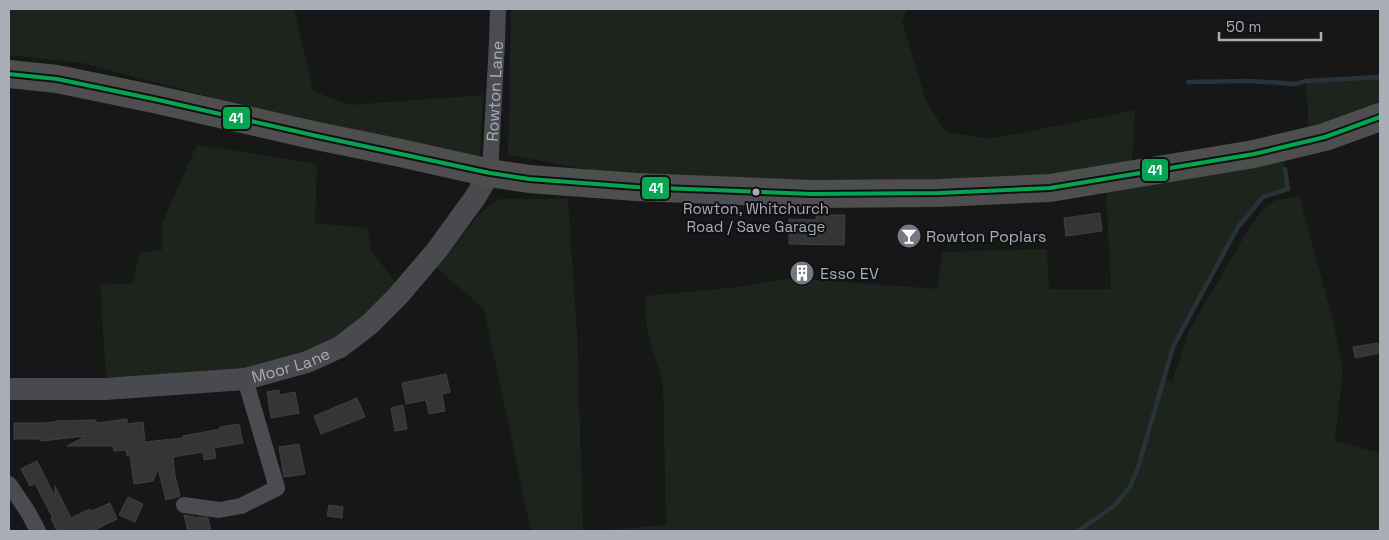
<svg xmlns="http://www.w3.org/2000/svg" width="1389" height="540" viewBox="0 0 1389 540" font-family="'Space Grotesk',sans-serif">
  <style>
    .green { fill: #1d241e }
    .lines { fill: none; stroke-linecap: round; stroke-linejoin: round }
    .stream { stroke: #2a3239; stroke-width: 4.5 }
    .building { fill: #353536; stroke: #3f4043 }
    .street { stroke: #4b4c50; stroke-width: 16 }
    .secondary { stroke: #4a4a4e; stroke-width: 22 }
    .highway { stroke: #4e4e51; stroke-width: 28 }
    .bus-1-casing { stroke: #111113; stroke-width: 8 }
    .bus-1 { stroke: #00a651; stroke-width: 4 }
    .bus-dot { fill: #a8adb8; stroke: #111113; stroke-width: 2 }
    .labels { text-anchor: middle; stroke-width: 4; stroke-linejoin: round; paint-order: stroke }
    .bus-label { font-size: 15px; fill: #a8adb8; stroke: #111113 }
    .street-label { font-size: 16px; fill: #a8adb8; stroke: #111113 }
    .poi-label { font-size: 16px; fill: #a8adb8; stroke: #111113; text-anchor: start }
    .line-badge { stroke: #111113; stroke-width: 2 }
    .badge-label { font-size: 14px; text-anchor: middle; font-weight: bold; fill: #fff }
  </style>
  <rect width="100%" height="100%" fill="#171717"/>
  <!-- green -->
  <path class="green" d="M9 9H294L313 91 350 105 483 95 480 158 320 126 82 63 9 55Z
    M511 9H907L902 22 926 100 946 132 989 139 1135 110 1132 164 977 183 805 182 633 177 508 155Z
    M1380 77V109L1309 130 1306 81Z
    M197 145 317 164 315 223 367 228 372 252 396 283 368 314 322 348 248 369 198 376 106 377 100 285 133 283 139 253 162 250V223Z
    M1283 158 1288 189 1263 197 1238 227 1173 346 1163 379 1172 382 1189 330 1250 227 1264 208 1274 201 1299 196 1331 313 1343 367 1335 441 1380 453V531H592L666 525 663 384 647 330 645 296 738 287 791 278 938 289 942 252 1047 249 1049 289H1111L1106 190Z
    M500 199H568L577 333 583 531H531L484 309 437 268 480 213Z"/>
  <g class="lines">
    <!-- stream -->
    <path class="stream" d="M1188 82 1249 81 1295 84 1306 81 1380 77
      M1078 531 1114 506 1130 487 1138 468 1173 347 1209 280 1238 227 1263 197 1288 189 1285 169"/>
  </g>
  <!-- building -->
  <path class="building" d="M1100 213 1102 231 1066 236 1064 218Z
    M816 215H845L844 245 789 244V219L816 220Z
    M1378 343 1380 353 1355 358 1353 347Z
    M446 374 450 392 442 394 445 411 429 414 426 400 406 404 402 383Z
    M279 390 280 395 295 392 299 413 271 418 267 392Z
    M357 398 365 417 321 434 314 416Z
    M403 405 407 429 395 431 391 408Z
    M127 419V424L143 422 145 442 183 438V436L220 429V427L239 424 243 443 214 448 216 458 204 460 203 452 173 457 175 476 180 496 166 500 158 469 153 481 134 484 130 455 127 456 126 450 114 451 113 446H67L86 436 41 441 40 439H14V423H43L55 422 56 421 96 420V423Z
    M299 444 305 474 284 477 279 447Z
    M37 461 55 497V486L71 518 90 509 92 511 110 503 117 519 93 531H57L51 518H53L35 484 30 486 21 469Z
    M128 497 143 504 135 522 119 515Z
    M329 505 343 507 342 518 327 516Z
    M184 515 195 517V518L199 517 208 518 211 531H188Z"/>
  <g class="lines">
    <!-- street -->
    <g class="street">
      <path id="s1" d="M490 173 497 41 498 9"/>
      <path d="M9 484 28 512 38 531"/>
      <path d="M184 505 219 510 241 506 277 488 245 379"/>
    </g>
    <!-- secondary -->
    <path class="secondary" id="s2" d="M9 389H105L245 379 307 362 340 347 370 324 397 297 437 250 474 199 490 173"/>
    <!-- highway -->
    <path class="highway" d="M9 74 57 79 154 99 317 136 396 152 490 173 529 179 636 187 812 194 938 193 1050 188 1254 154 1325 137 1380 117"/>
    <defs>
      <path id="bus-1" d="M9 74 57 79 154 99 317 136 490 173 529 179 636 187 812 194 938 193 1050 188 1254 154 1325 137 1380 117"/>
    </defs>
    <!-- bus-1 casing -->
    <use href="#bus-1" class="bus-1-casing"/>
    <!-- bus-1 -->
    <use href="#bus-1" class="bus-1"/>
  </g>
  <!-- icons -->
  <defs>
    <symbol id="bar-disc" viewBox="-11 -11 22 22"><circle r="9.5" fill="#757880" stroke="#111113"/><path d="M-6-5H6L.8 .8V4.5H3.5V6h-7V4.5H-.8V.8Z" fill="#fff"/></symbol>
    <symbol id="building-disc" viewBox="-11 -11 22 22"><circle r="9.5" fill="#757880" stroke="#111113"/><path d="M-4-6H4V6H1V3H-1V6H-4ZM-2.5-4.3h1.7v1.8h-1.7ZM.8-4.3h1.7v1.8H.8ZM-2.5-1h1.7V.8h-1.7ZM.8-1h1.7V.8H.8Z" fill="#fff"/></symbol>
  </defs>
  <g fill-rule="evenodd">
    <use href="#bar-disc" x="895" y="222" width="28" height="28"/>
    <use href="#building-disc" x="788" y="259" width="28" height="28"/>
  </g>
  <!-- markers -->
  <circle class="bus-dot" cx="756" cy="192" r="4.5"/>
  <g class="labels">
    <!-- bus labels -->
    <g class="bus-label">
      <text x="756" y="214">Rowton, Whitchurch<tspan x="756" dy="18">Road / Save Garage</tspan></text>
    </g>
    <!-- street labels -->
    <g class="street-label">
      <text dy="6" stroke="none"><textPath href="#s1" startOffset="82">Rowton Lane</textPath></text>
      <text dy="6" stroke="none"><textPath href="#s2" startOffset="284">Moor Lane</textPath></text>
    </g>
    <!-- poi labels -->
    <g class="poi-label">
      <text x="926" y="242">Rowton Poplars</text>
      <text x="820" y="279">Esso EV</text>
    </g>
  </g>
  <g class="line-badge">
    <rect x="222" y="106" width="29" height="24" rx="5" fill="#00a651"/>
    <rect x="1141" y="158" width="28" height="24" rx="5" fill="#00a651"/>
    <rect x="641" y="176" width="29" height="24" rx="5" fill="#00a651"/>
  </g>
  <g class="badge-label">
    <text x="236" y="123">41</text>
    <text x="1155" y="175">41</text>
    <text x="656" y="193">41</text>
  </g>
  <!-- border -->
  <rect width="1389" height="540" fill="none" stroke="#a8adb8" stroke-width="20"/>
  <!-- scale -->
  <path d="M1219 32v8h102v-8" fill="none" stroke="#a8adb8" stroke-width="2.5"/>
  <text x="1226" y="32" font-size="15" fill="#a8adb8" stroke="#111113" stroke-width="4" paint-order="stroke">50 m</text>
</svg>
